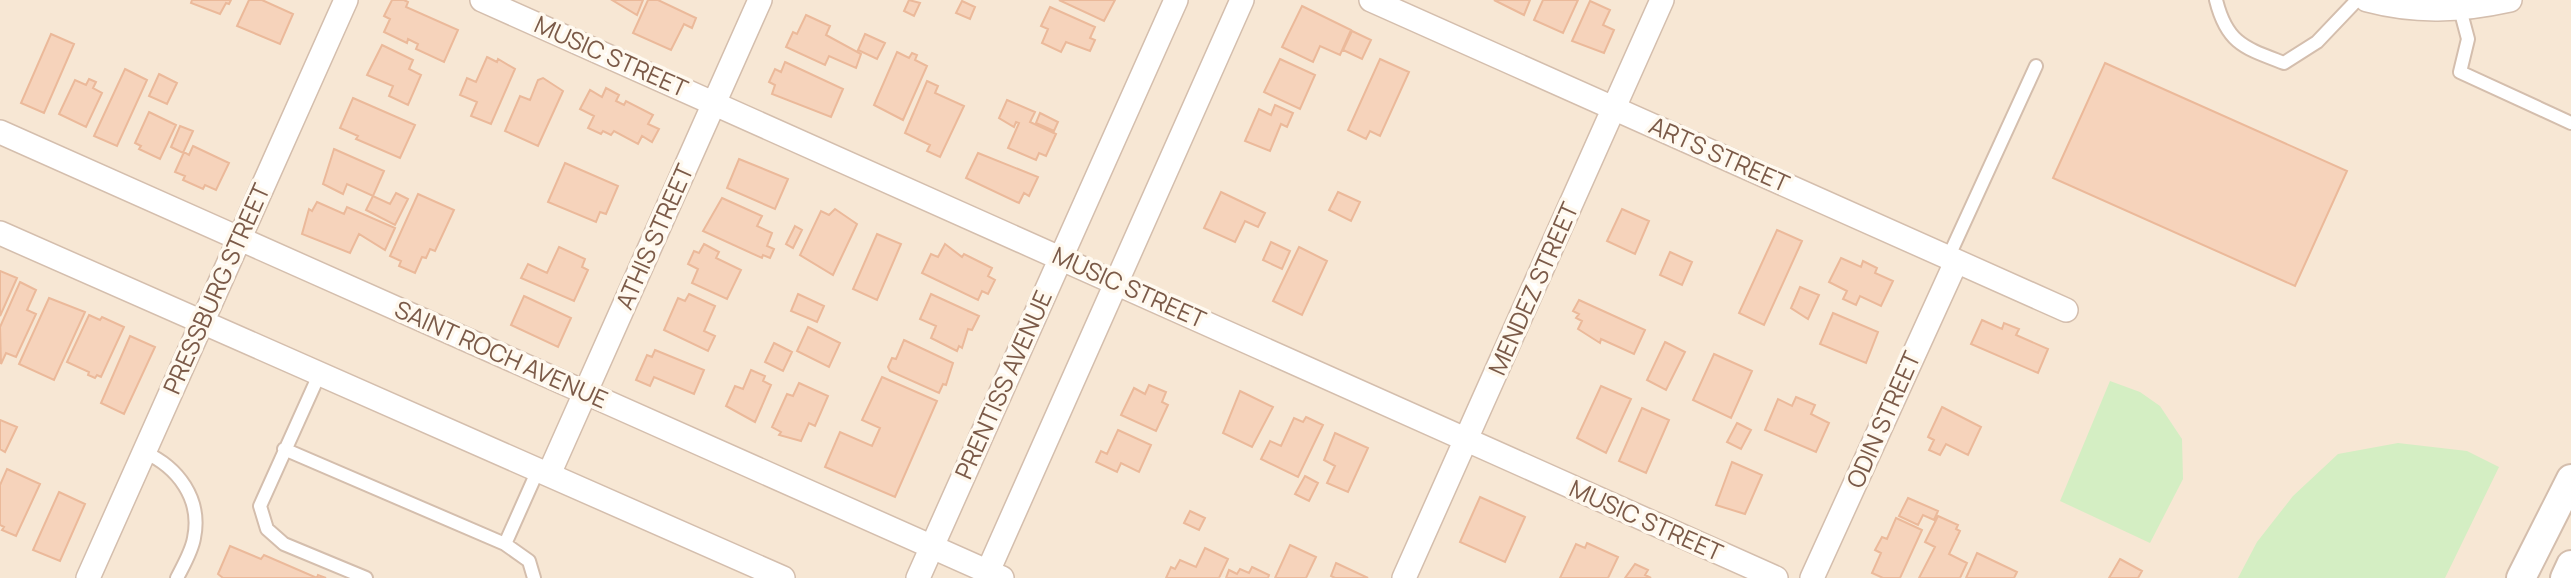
<svg xmlns="http://www.w3.org/2000/svg" width="2571" height="578" viewBox="0 0 2571 578" font-family="Manrope,sans-serif">
  <style>
    .residential { fill: #f7e7d4 }
    .green { fill: #d4eec3 }
    .building { fill: #f6d3bb; stroke: #ebb99a; stroke-width: 2 }
    .lines { fill: none; stroke-linecap: round; stroke-linejoin: round }
    .service-casing { stroke: #d4bead; stroke-width: 16 }
    .minor-casing { stroke: #d4bead; stroke-width: 26 }
    .tertiary-casing { stroke: #d4bead; stroke-width: 32 }
    .service { stroke: #fff; stroke-width: 12 }
    .minor { stroke: #fff; stroke-width: 23 }
    .tertiary { stroke: #fff; stroke-width: 28 }
    .labels { text-anchor: middle; stroke-width: 7; stroke-linejoin: round; paint-order: stroke }
    .street-label { font-size: 24px; fill: #7b5a48; stroke: #fff9ef }
  </style>
  <rect width="100%" height="100%" fill="#fef5e6"/>
  <!-- residential -->
  <path class="residential" d="M0 0H2571V578H0Z"/>
  <!-- green -->
  <path class="green" d="M2110 381 2140 392 2160 406 2182 439 2183 479 2150 543 2060 501Z
    M2398 443 2467 451 2499 467 2445 578H2238L2257 542 2293 496 2338 454Z"/>
  <!-- building -->
  <path class="building" d="M192 0H231L229 4 226 3 220 14 191 3Z
    M249 0H262L293 14 280 44 237 26Z
    M392 0H404L408 2 406 7 458 30 444 62 416 49 418 44 408 39 407 43 384 32 390 19 384 16Z
    M612 0H643L637 15Z
    M648 0H658L696 18 692 28 684 24 671 50 633 33Z
    M909 0 920 3 914 16 904 11Z
    M1059 0H1115L1104 21Z
    M1494 0H1530L1524 15Z
    M1543 0H1578L1563 33 1534 20Z
    M962 1 975 7 970 19 956 13Z
    M1590 1 1610 10 1603 25 1614 30 1604 53 1572 41Z
    M1302 6 1351 30 1340 55 1320 46 1313 62 1282 47Z
    M1050 7 1095 27 1090 38 1095 40 1090 51 1066 42 1061 52 1042 43 1048 29 1041 26Z
    M806 15 830 26 826 35 861 54 856 68 829 56 825 65 786 47 793 32 797 34Z
    M1352 31 1371 40 1362 59 1343 50Z
    M51 34 74 44 44 113 21 103Z
    M865 34 885 43 877 59 858 50Z
    M382 45 413 60 409 69 421 75 408 105 389 96 393 86 367 75Z
    M897 52 909 58 912 53 917 55 915 60 927 66 903 120 874 105Z
    M487 57 497 62 498 59 515 69 491 124 471 116 477 102 460 95 467 78 476 82Z
    M1280 59 1315 75 1300 109 1264 92Z
    M1380 59 1409 72 1380 136 1370 131 1366 139 1348 130Z
    M785 62 843 89 831 117 772 94 775 85 769 82 775 69 781 72Z
    M2105 63 2347 171 2295 286 2053 178Z
    M125 69 147 80 117 146 94 136Z
    M159 74 177 83 167 104 149 96Z
    M543 78 563 91 538 146 505 131 520 96 530 100 538 80Z
    M89 79 96 82 93 88 102 93 86 127 59 114 75 80 86 85Z
    M927 81 938 86 935 93 964 106 940 157 927 151 930 145 905 133Z
    M606 88 619 95 616 101 624 105 626 101 653 115 648 124 659 129 652 142 642 136 638 144 614 131 611 135 603 131 601 134 588 128 594 116 580 109 590 90 602 97Z
    M353 98 415 125 400 158 356 139 358 136 340 128Z
    M1007 100 1035 112 1030 122 1056 134 1046 156 1039 153 1036 160 1008 148 1019 123 1016 122 1014 127 999 118Z
    M1275 105 1293 113 1287 127 1281 124 1270 151 1245 141 1259 109 1271 115Z
    M149 112 176 125 160 159 139 149 141 146 135 143Z
    M1040 113 1058 122 1054 131 1036 123Z
    M180 126 193 131 183 153 171 147Z
    M193 146 229 163 216 190 205 185 203 189 183 180 185 176 175 172 184 152 189 155Z
    M334 149 384 171 373 196 347 184 343 194 323 184Z
    M978 153 1038 177 1029 196 1024 193 1019 203 966 178Z
    M739 159 788 179 775 209 727 188Z
    M565 163 618 186 606 214 600 212 596 222 548 202Z
    M1221 192 1265 213 1258 227 1245 221 1235 242 1204 228Z
    M1338 192 1360 202 1351 221 1329 210Z
    M396 193 408 199 395 225 366 210 373 196 390 204Z
    M418 194 454 210 435 251 430 249 426 258 422 257 415 273 399 266 401 261 390 256Z
    M722 198 762 216 757 226 772 233 767 246 774 249 770 258 763 255 762 258 703 231Z
    M317 202 344 214 347 207 395 228 385 250 359 234 350 253 302 234 309 209 312 211Z
    M835 209 857 224 833 275 800 255 821 211 829 215Z
    M1622 209 1649 221 1635 254 1607 241Z
    M795 226 802 230 793 248 786 244Z
    M1777 230 1802 241 1764 325 1739 313Z
    M877 234 901 244 877 300 853 289Z
    M1271 242 1290 251 1282 269 1263 260Z
    M704 244 719 252 716 258 741 270 727 299 692 283 698 269 688 264 694 251 699 253Z
    M945 244 962 257 964 254 992 268 988 276 995 280 988 294 982 291 978 300 922 273 931 254 938 257Z
    M559 247 585 259 582 267 588 270 574 301 521 278 528 264 547 273Z
    M1299 247 1327 261 1302 315 1273 301Z
    M1670 252 1692 262 1682 285 1660 275Z
    M1841 258 1861 267 1863 261 1877 268 1875 273 1893 281 1881 306 1860 296 1856 305 1843 299 1847 291 1829 282Z
    M0 271 17 278 0 316Z
    M20 282 36 290 27 310 36 314 16 357 6 353 1 364 0 327Z
    M1800 287 1819 295 1808 319 1791 308Z
    M689 294 715 306 704 331 715 336 708 351 664 330 678 298 685 301Z
    M798 294 824 306 817 322 791 311Z
    M931 294 979 316 972 330 968 329 962 348 959 346 957 351 931 338 936 326 920 319Z
    M524 296 571 318 558 347 511 325Z
    M49 298 85 312 54 380 19 364Z
    M1579 300 1645 330 1634 354 1601 339 1600 343 1578 329 1582 321 1576 318 1579 314 1573 311Z
    M1833 313 1878 332 1866 363 1820 344Z
    M89 315 100 320 102 317 124 327 101 377 97 375 95 378 88 375 89 372 67 362Z
    M1982 320 2002 329 2004 323 2019 329 2016 335 2048 349 2038 373 1971 344Z
    M808 327 840 343 829 367 797 351Z
    M130 336 155 347 124 414 101 403Z
    M904 340 953 363 946 385 943 384 939 393 890 371 888 367 892 358 896 359Z
    M1665 342 1685 352 1666 390 1647 380Z
    M774 343 792 352 783 371 765 362Z
    M655 350 704 370 694 394 654 377 650 386 636 380 647 355 652 357Z
    M1714 354 1752 371 1731 418 1693 400Z
    M751 370 765 376 763 381 771 385 755 422 726 406 735 386 743 389Z
    M882 377 937 401 895 497 825 467 840 432 872 446 880 428 862 420Z
    M799 383 828 396 815 426 809 423 801 441 779 435 781 432 772 427 787 394 793 396Z
    M1149 385 1166 392 1162 402 1168 405 1156 431 1121 415 1134 388 1145 394Z
    M1601 386 1631 399 1606 453 1577 438Z
    M1240 391 1273 407 1252 447 1223 433Z
    M1796 397 1815 405 1811 414 1829 423 1816 452 1765 430 1778 399 1792 406Z
    M1942 407 1981 427 1968 455 1946 444 1940 455 1929 450 1934 440 1928 437Z
    M1642 408 1669 420 1646 473 1619 461Z
    M1306 417 1323 425 1298 477 1261 459 1270 441 1281 446 1294 418 1303 422Z
    M0 420 17 427 5 452 0 449Z
    M1737 423 1751 430 1741 449 1727 442Z
    M1118 430 1151 445 1139 472 1121 463 1117 472 1096 462 1101 451 1107 454Z
    M1335 433 1368 448 1348 492 1327 483 1335 466 1324 460Z
    M1732 462 1762 475 1745 514 1716 505Z
    M7 469 40 484 16 536 2 530 4 527 0 525V485Z
    M1305 476 1318 483 1309 501 1295 494Z
    M59 492 85 504 60 561 33 550Z
    M1480 497 1525 517 1505 562 1460 542Z
    M1908 498 1938 511 1934 520 1923 515 1918 525 1899 516Z
    M1190 511 1205 518 1199 530 1184 523Z
    M1938 516 1958 525 1956 529 1960 531 1949 554 1967 563 1960 578H1919L1935 547 1925 542Z
    M1896 518 1922 530 1900 578H1883L1872 573 1881 553 1875 550 1882 537 1887 539Z
    M1587 543 1618 557 1608 578H1560L1576 544 1585 548Z
    M1290 545 1316 557 1306 578H1275Z
    M230 546 261 559 264 555 317 578 318 575 326 578H223L218 574Z
    M1205 548 1228 559 1219 578H1166L1171 567 1175 569 1180 560 1196 567Z
    M1977 553 2017 572 2014 578H1966Z
    M2120 559 2142 571 2138 578H2109Z
    M1336 563 1368 578H1335L1331 576Z
    M1635 564 1648 570 1645 575 1651 578H1625Z
    M1252 567 1269 575 1268 578H1226L1229 570 1237 574 1240 569 1249 573Z"/>
  <g class="lines">
    <defs>
      <path id="service" d="M2216 0C2227 44 2245 48 2284 63L2317 42 2357 0
        M2460 9 2468 39 2460 72 2571 123
        M1948 258 2036 66
        M319 375 260 506 267 529 284 544 366 578
        M284 449 505 544 529 561 534 578
        M144 452C178 467 202 499 194 538 192 551 183 566 177 578
        M505 544 538 470"/>
      <path id="minor" d="M482 0 1776 578
        M1371 0 2066 310
        M2367 0C2416 13 2460 11 2510 0
        M0 132 1002 578
        M0 233 783 578
        M549 474 760 0
        M88 578 346 0
        M918 578 1176 0
        M985 578 1242 0
        M1404 578 1662 0
        M1812 578 1956 262"/>
      <path id="tertiary" d="M2521 578 2571 479
        M2565 578 2571 565"/>
    </defs>
    <!-- service casing -->
    <use href="#service" class="service-casing"/>
    <!-- minor casing -->
    <use href="#minor" class="minor-casing"/>
    <!-- tertiary casing -->
    <use href="#tertiary" class="tertiary-casing"/>
    <!-- service -->
    <use href="#service" class="service"/>
    <!-- minor -->
    <use href="#minor" class="minor"/>
    <!-- tertiary -->
    <use href="#tertiary" class="tertiary"/>
  </g>
  <g class="labels">
    <!-- street labels -->
    <g class="street-label">
      <text transform="translate(611 57) rotate(24)" y="8">MUSIC STREET</text>
      <text transform="translate(1719 155) rotate(24)" y="8">ARTS STREET</text>
      <text transform="translate(655 237) rotate(-66)" y="8">ATHIS STREET</text>
      <text transform="translate(1129 288) rotate(24)" y="8">MUSIC STREET</text>
      <text transform="translate(217 289) rotate(-66)" y="8">PRESSBURG STREET</text>
      <text transform="translate(1534 289) rotate(-66)" y="8">MENDEZ STREET</text>
      <text transform="translate(501 355) rotate(24)" y="8">SAINT ROCH AVENUE</text>
      <text transform="translate(1004 385) rotate(-66)" y="8">PRENTISS AVENUE</text>
      <text transform="translate(1884 420) rotate(-66)" y="8">ODIN STREET</text>
      <text transform="translate(1646 521) rotate(24)" y="8">MUSIC STREET</text>
    </g>
  </g>
</svg>
